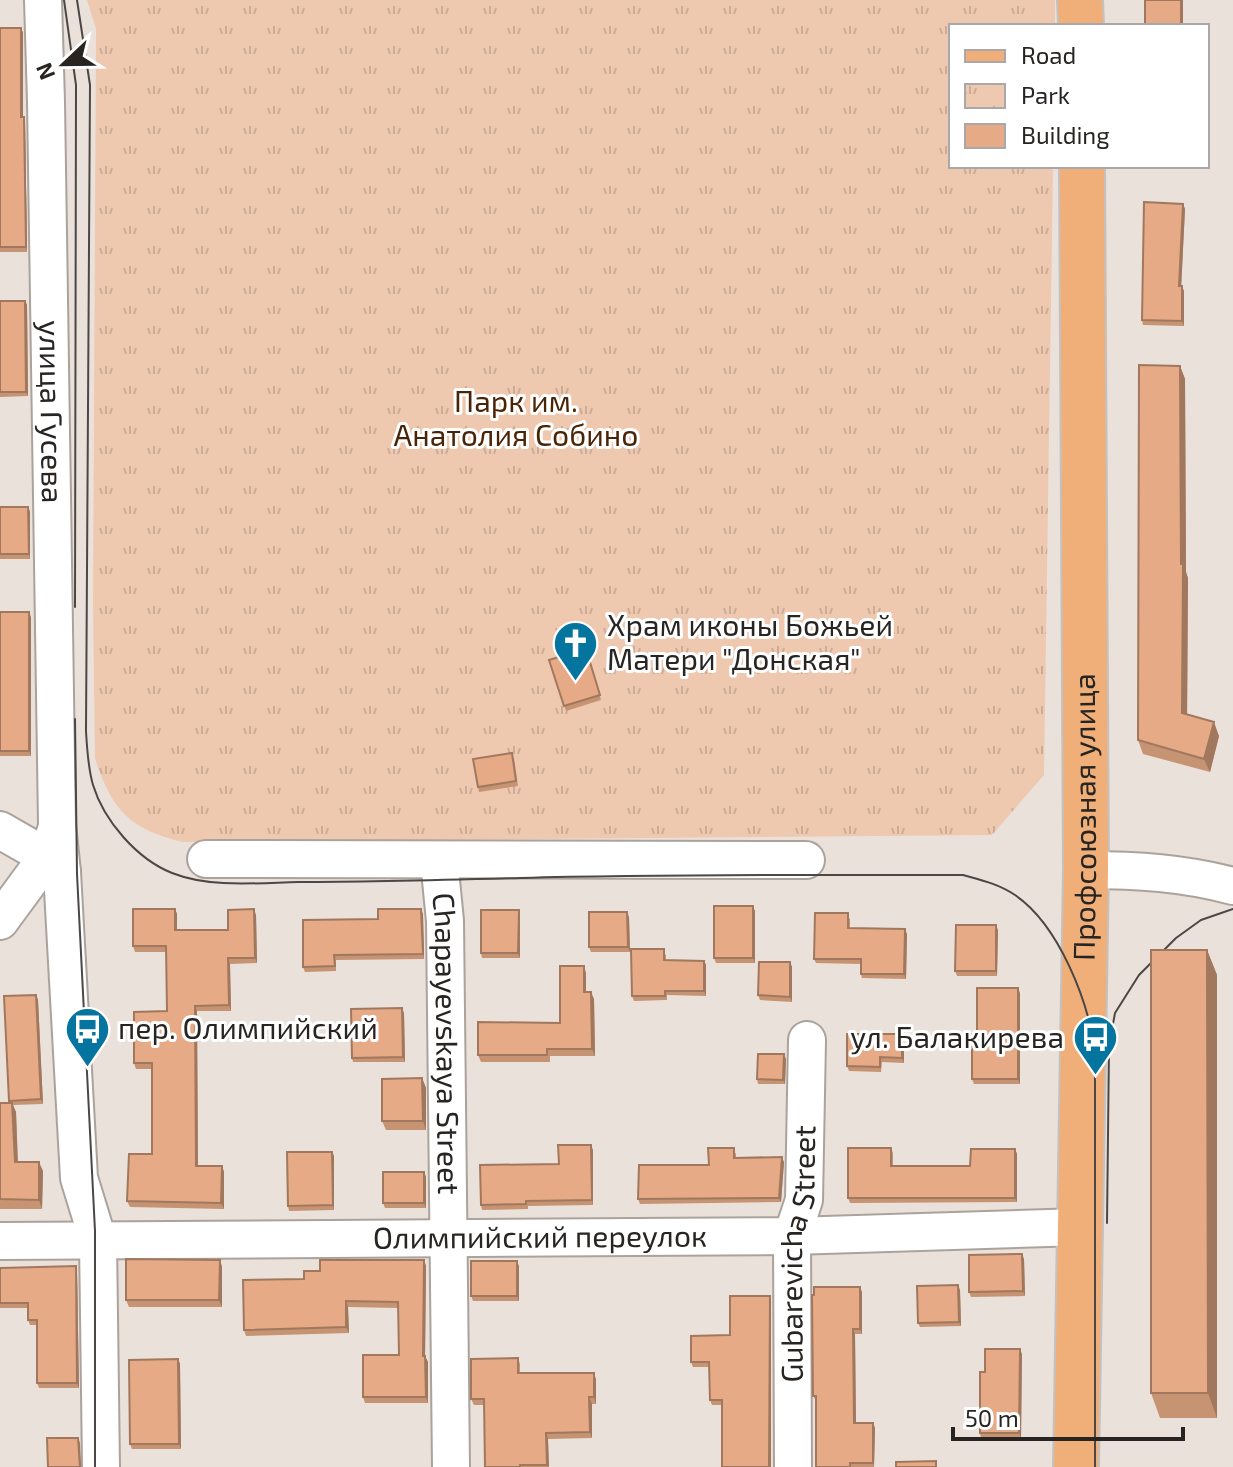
<svg xmlns="http://www.w3.org/2000/svg" width="1233" height="1467" viewBox="0 0 1233 1467" font-family="'Exo 2',sans-serif">
  <style>
    .park { fill: url(#park-tufts) }
    .lines { fill: none; stroke-linecap: round; stroke-linejoin: round }
    .minor-casing { stroke: #aba29c; stroke-width: 40 }
    .major-casing { stroke: #c3c2c1; stroke-width: 48 }
    .minor { stroke: #fff; stroke-width: 36 }
    .major { stroke: #f0af79; stroke-width: 44 }
    .tram { stroke: #4b4744; stroke-width: 2 }
    .wall { fill: #c69373 }
    .shaded-wall { fill: #a1785e }
    .building { fill: #e6ab86; stroke: #a1785e; stroke-width: 2 }
    .labels { text-anchor: middle; stroke-width: 6; stroke-linejoin: round; paint-order: stroke }
    .park-label { font-size: 30px; fill: #492407; stroke: #fff }
    .street-label { font-size: 30px; fill: #272422; stroke: #fff }
    .poi-label { font-size: 30px; fill: #272422; stroke: #fff; text-anchor: start }
  </style>
  <defs>
    <pattern id="park-tufts" width="24" height="20" patternUnits="userSpaceOnUse" patternTransform="scale(2)"><rect width="24" height="20" fill="#efc8b0"/><path d="M3 7l-1-3M5 7V3M7 7l1-3M15 17l-1-3M17 17v-4M19 17l1-3" fill="none" stroke="#cdac97"/></pattern>
  </defs>
  <rect width="100%" height="100%" fill="#ebe1db"/>
  <!-- park -->
  <path class="park" d="M87 0H1055V26H951V166H1053L1044 775 992 835 183 842C131 830 111 810 95 758L93 603 96 29Z"/>
  <g class="lines">
    <defs>
      <g id="minor">
        <path id="s1" d="M43 0 46 102 57 825 62 872 79 1178 98 1240 101 1467"/>
        <path d="M0 830 47 857 62 872"/>
        <path d="M206 859 806 860"/>
        <path id="s2" d="M439 860 445 921 451 1467"/>
        <path d="M1086 870C1137 870 1184 873 1233 886"/>
        <path d="M0 921 47 857 57 827"/>
        <path id="s3" d="M0 1241 792 1236 1081 1227"/>
        <path id="s4" d="M793 1467 792 1236 804 1200 807 1040"/>
      </g>
      <g id="major">
        <path d="M1080 0 1081 26"/>
        <path id="s5" d="M1076 1467 1086 870 1082 166"/>
      </g>
    </defs>
    <!-- minor casing -->
    <use href="#minor" class="minor-casing"/>
    <!-- major casing -->
    <use href="#major" class="major-casing"/>
    <!-- minor -->
    <use href="#minor" class="minor"/>
    <!-- major -->
    <use href="#major" class="major"/>
    <!-- tram -->
    <path class="tram" d="M64 0 76 85 75 607
      M77 0 90 85 86 731C87 749 88 768 93 785 104 821 137 859 172 873 210 888 257 883 298 882 372 882 447 880 521 878 668 874 816 875 963 875 981 880 999 884 1015 895 1059 925 1089 1002 1095 1053V1467
      M75 719 77 874 95 1231V1467
      M1107 1223 1109 1046 1115 1013 1139 975 1176 938 1201 920 1233 909"/>
  </g>
  <!-- wall -->
  <path class="wall" d="M0 28H21L23 33V117L25 122 27 252H0Z
    M1183 204 1185 209 1181 286 1184 291V326L1143 325 1142 320Z
    M0 301H25L27 305 28 396 0 397Z
    M1180 366 1185 379 1186 572 1188 578 1187 715 1219 736 1210 772 1143 754 1138 740Z
    M0 507H28L30 512V559H0Z
    M0 612 31 617V756H0Z
    M586 649 601 700 566 711 549 660Z
    M514 758 518 786 479 792 478 787Z
    M175 909 177 914V930H228L256 915 257 963 230 964 231 1011H197L198 1166H222L224 1172V1209L130 1207 127 1201 152 1154V1069H136L134 1063 167 1011 166 952H135L133 946Z
    M755 911V963H716L714 958Z
    M423 914 424 959 336 960V971L305 972 303 967 378 919Z
    M520 915V958H482L481 953Z
    M629 917 630 952H591L589 947Z
    M850 918V928L907 934 906 979 862 978 861 974V964L816 963 814 959Z
    M998 930 997 976H957L955 971Z
    M1207 950 1217 975V1418H1160L1151 1393Z
    M666 954V960L704 961 706 965V996L667 995V1000L634 1001 632 996Z
    M790 962 792 967V1002L760 1000 758 995Z
    M586 973V992L594 999 595 1056H550V1062H481L478 1055 560 1023Z
    M1020 993V1084H974L972 1079 977 1034Z
    M36 995 38 1000 43 1104 13 1105 16 1112 18 1162 43 1171 42 1209H0V1103H10L9 1101Z
    M404 1013 405 1062H353L352 1058Z
    M902 1034 904 1039V1063L882 1062 881 1072 849 1071 847 1066Z
    M786 1059 785 1084H758L757 1079Z
    M422 1078 426 1088V1130H386L382 1121Z
    M891 1148 893 1153V1166H970L1015 1149 1017 1154V1202L850 1203 848 1198Z
    M593 1150V1205L528 1206V1209L482 1210 481 1205 559 1164Z
    M332 1152 334 1156V1210L289 1211 288 1206Z
    M736 1153V1158L784 1162 781 1202 640 1204 638 1199Z
    M424 1172 426 1177V1208H385L383 1203Z
    M1024 1259 1025 1296 971 1297 969 1292Z
    M220 1260 222 1267V1307H129L126 1300Z
    M424 1260 426 1266 425 1356 428 1362V1403H365L363 1397 399 1355 398 1308 348 1307 349 1333 246 1336 244 1330 304 1279 320 1271Z
    M76 1266 77 1271 79 1388H39L37 1383V1325H30L28 1320V1308H0V1268Z
    M519 1266V1301H473L471 1296Z
    M960 1290 961 1326 920 1327 918 1323Z
    M862 1292V1334H855L856 1423H873L875 1428 874 1467H816V1401L813 1396Z
    M770 1296 771 1300 722 1405H712L710 1400 709 1367H693L691 1362 730 1335Z
    M1022 1354 1021 1438H981L980 1433 985 1372Z
    M518 1358 520 1364V1373L596 1379V1404H592V1438L548 1439 549 1467H485L484 1405H474L471 1399Z
    M178 1359 180 1364 181 1449H132L130 1444Z"/>
  <!-- shaded-wall -->
  <path class="shaded-wall" d="M1181 0H1183V26H1181Z
    M21 28 23 33V122L21 117Z
    M24 117 25 122 27 252 26 247Z
    M1183 204 1185 209 1181 291 1179 286Z
    M1182 286 1184 291V326L1182 321Z
    M25 301 27 305 28 396 26 392Z
    M1180 366 1185 379 1186 572 1188 578 1187 727 1182 713Z
    M28 507 30 512V559L29 554Z
    M29 612 31 617V756L29 751Z
    M1214 722 1219 736 1210 772 1204 759Z
    M753 906 755 911V963L753 958Z
    M175 909 177 914V936L175 930Z
    M254 909 256 915 257 963 255 958Z
    M421 909 423 914 424 959 423 954Z
    M519 910 520 915V958L518 953Z
    M627 912 629 917 630 952 628 947Z
    M996 925 998 930 997 976 996 971Z
    M905 929 907 934 906 979 904 974Z
    M1207 950 1217 975V1418L1208 1393Z
    M228 958 230 964 231 1011 229 1005Z
    M704 961 706 965V996L704 991Z
    M790 962 792 967V1002L790 997Z
    M584 966 586 973V999L584 992Z
    M1018 988 1020 993V1084L1018 1079Z
    M591 992 594 999 595 1056 592 1049Z
    M36 995 38 1000 43 1104 41 1099Z
    M195 1006 197 1011 198 1172 196 1166Z
    M402 1008 404 1013 405 1062 403 1057Z
    M902 1034 904 1039V1063L902 1058Z
    M784 1054 786 1059 785 1084 783 1080Z
    M422 1078 426 1088V1130L423 1121Z
    M12 1103 16 1112 18 1171 15 1162Z
    M591 1145 593 1150V1205L592 1200Z
    M1015 1149 1017 1154V1202L1015 1198Z
    M332 1152 334 1156V1210L333 1205Z
    M782 1157 784 1162 781 1202 779 1198Z
    M39 1162 43 1171 42 1209 39 1200Z
    M222 1166 224 1172V1209L221 1203Z
    M424 1172 426 1177V1208L424 1203Z
    M1022 1254 1024 1259 1025 1296 1023 1291Z
    M220 1260 222 1267V1307L219 1300Z
    M424 1260 426 1266 425 1362 423 1356Z
    M517 1261 519 1266V1301L517 1296Z
    M76 1266 77 1271 79 1388 77 1383Z
    M958 1285 960 1290 961 1326 959 1322Z
    M860 1287 862 1292V1334L860 1329Z
    M770 1296 771 1300V1467H769Z
    M346 1301 348 1307 349 1333 346 1327Z
    M853 1329 855 1334 856 1428 854 1423Z
    M1020 1349 1022 1354 1021 1438 1019 1433Z
    M425 1356 428 1362V1403L426 1397Z
    M178 1359 180 1364 181 1449 179 1444Z
    M594 1373 596 1379V1404L594 1397Z
    M589 1397 592 1404V1438L590 1432Z
    M873 1423 875 1428 874 1467 873 1463Z
    M546 1433 548 1439 549 1467 547 1465Z
    M78 1438 80 1443 81 1467H80Z"/>
  <!-- building -->
  <path class="building" d="M1145 0H1181V26H1145Z
    M0 28H21V117H24L26 247H0Z
    M1144 202 1183 204 1179 286H1182V321L1142 320Z
    M0 301H25L26 392H0Z
    M1139 365 1180 366 1181 564H1183L1182 713 1214 722 1204 759 1138 740Z
    M0 507H28L29 554H0Z
    M0 612H29V751H0Z
    M586 649 600 695 564 706 549 660Z
    M512 753 516 781 478 787 473 759Z
    M714 906H753V958H714Z
    M133 909H175V930H228V910L254 909 255 958H228L229 1005 195 1006 196 1166H222L221 1203 127 1201 129 1154H152V1063H134V1012L167 1011 166 946H133Z
    M378 909H421L423 954 334 955 335 966 303 967V920L378 919Z
    M481 910H519L518 953H481Z
    M589 912H627L628 947H589Z
    M815 913H848V928L905 929 904 974H861V959H814Z
    M956 925H996V971H955Z
    M631 949H664V960L704 961V991H665V996H632Z
    M1151 950H1207L1208 1393H1151Z
    M759 962H790V997L758 995Z
    M560 966H584V992H591L592 1049H547V1055H478V1022L560 1023Z
    M977 988H1018V1079H972V1034H977Z
    M36 995 41 1099 9 1101 4 996Z
    M402 1008 403 1057 352 1058 351 1009Z
    M847 1034H902V1058L880 1057V1067L847 1066Z
    M758 1054H784L783 1080 757 1079Z
    M422 1078 423 1121H382V1079Z
    M0 1103H12L15 1162H39V1200L0 1199Z
    M558 1145H591L592 1200 526 1201V1204L481 1205 480 1165 559 1164Z
    M708 1148H734V1158L782 1157 779 1198 638 1199 639 1165H709Z
    M848 1148H891V1166H970L971 1149H1015V1198H848Z
    M287 1152H332L333 1205 288 1206Z
    M383 1172H424V1203H383Z
    M1022 1254 1023 1291 969 1292V1255Z
    M126 1259 220 1260 219 1300H126Z
    M320 1260H424L423 1356H425L426 1397H363V1355H399L398 1302 346 1301V1327L244 1330 243 1280 304 1279V1271H320Z
    M471 1261H517V1296H471Z
    M76 1266 77 1383H37V1320H28V1303H0V1268Z
    M958 1285 959 1322 918 1323 917 1286Z
    M814 1287H860V1329H853L854 1423H873V1463H850V1467H816V1396H813L812 1295H814Z
    M730 1296H770L769 1467H722V1400H710L709 1362H691V1336L730 1335Z
    M985 1349H1020L1019 1433H980V1372H985Z
    M518 1358V1373H594V1397H589L590 1432 546 1433 547 1465H520V1467H485L484 1399H471V1359Z
    M178 1359 179 1444H130L129 1360Z
    M47 1438H78L80 1467H48Z
    M936 1461V1467H896V1462Z"/>
  <!-- icons -->
  <defs>
    <symbol id="church-pin" viewBox="-11 -11 22 30"><path d="M0 17L-7.5 6A9.5 9.5 0 1 1 7.5 6Z" fill="#05749f" stroke="#fff"/><path d="M-1.2-6h2.4v3.5h3.3v2.4h-3.3V6h-2.4V-.1h-3.3v-2.4h3.3Z" fill="#fff"/></symbol>
    <symbol id="bus-pin" viewBox="-11 -11 22 30"><path d="M0 17L-7.5 6A9.5 9.5 0 1 1 7.5 6Z" fill="#05749f" stroke="#fff"/><path d="M-5-6H5V4H4V6H2V4H-2V6H-4V4H-5ZM-3.5-4V0h7V-4ZM-3.5 1.2v1.5H-2V1.2ZM2 1.2v1.5H3.5V1.2Z" fill="#fff"/></symbol>
  </defs>
  <g fill-rule="evenodd">
    <use href="#church-pin" x="550" y="618" width="51" height="69"/>
    <use href="#bus-pin" x="62" y="1004" width="51" height="69"/>
    <use href="#bus-pin" x="1070" y="1012" width="51" height="69"/>
  </g>
  <g class="labels">
    <!-- park labels -->
    <g class="park-label">
      <text x="516" y="412">Парк им.<tspan x="516" dy="34">Анатолия Собино</tspan></text>
    </g>
    <!-- street labels -->
    <g class="street-label">
      <text dy="10" stroke="none"><textPath href="#s1" startOffset="412">улица Гусева</textPath></text>
      <text dy="10" stroke="none"><textPath href="#s5" startOffset="650">Профсоюзная улица</textPath></text>
      <text dy="10" stroke="none"><textPath href="#s2" startOffset="184">Chapayevskaya Street</textPath></text>
      <text dy="10" stroke="none"><textPath href="#s3" startOffset="540">Олимпийский переулок</textPath></text>
      <text dy="10" stroke="none"><textPath href="#s4" startOffset="214">Gubarevicha Street</textPath></text>
    </g>
    <!-- poi labels -->
    <g class="poi-label">
      <text x="607" y="636">Храм иконы Божьей<tspan x="607" dy="34">Матери "Донская"</tspan></text>
      <text x="118" y="1039">пер. Олимпийский</text>
      <text x="1064" y="1048" text-anchor="end">ул. Балакирева</text>
    </g>
  </g>
  <!-- legend -->
  <rect x="949" y="24" width="260" height="144" fill="#ffffff" stroke="#a9a7a7" stroke-width="2"/>
  <rect x="965" y="50" width="40" height="12" fill="#f0af79" stroke="#a9a7a7" stroke-width="2"/>
  <text x="1021" y="64" font-size="24" fill="#272422">Road</text>
  <rect x="965" y="84" width="40" height="24" fill="url(#park-tufts)" stroke="#a9a7a7" stroke-width="2"/>
  <text x="1021" y="104" font-size="24" fill="#272422">Park</text>
  <rect x="965" y="124" width="40" height="24" fill="#e6ab86" stroke="#a9a7a7" stroke-width="2"/>
  <text x="1021" y="144" font-size="24" fill="#272422">Building</text>
  <!-- north arrow -->
  <g transform="translate(64 64) rotate(248)" stroke="#ffffff" stroke-width="6" paint-order="stroke">
  <path d="M0-6L14 30L0 20L-14 30Z" fill="#272422"/>
  <text y="-12" font-size="22" font-weight="bold" text-anchor="middle" fill="#272422">N</text>
  </g>
  <!-- scale -->
  <path d="M953 1427v12h230v-12" fill="none" stroke="#272422" stroke-width="4"/>
  <text x="965" y="1427" font-size="24" fill="#272422" stroke="#ffffff" stroke-width="6" paint-order="stroke">50 m</text>
</svg>
